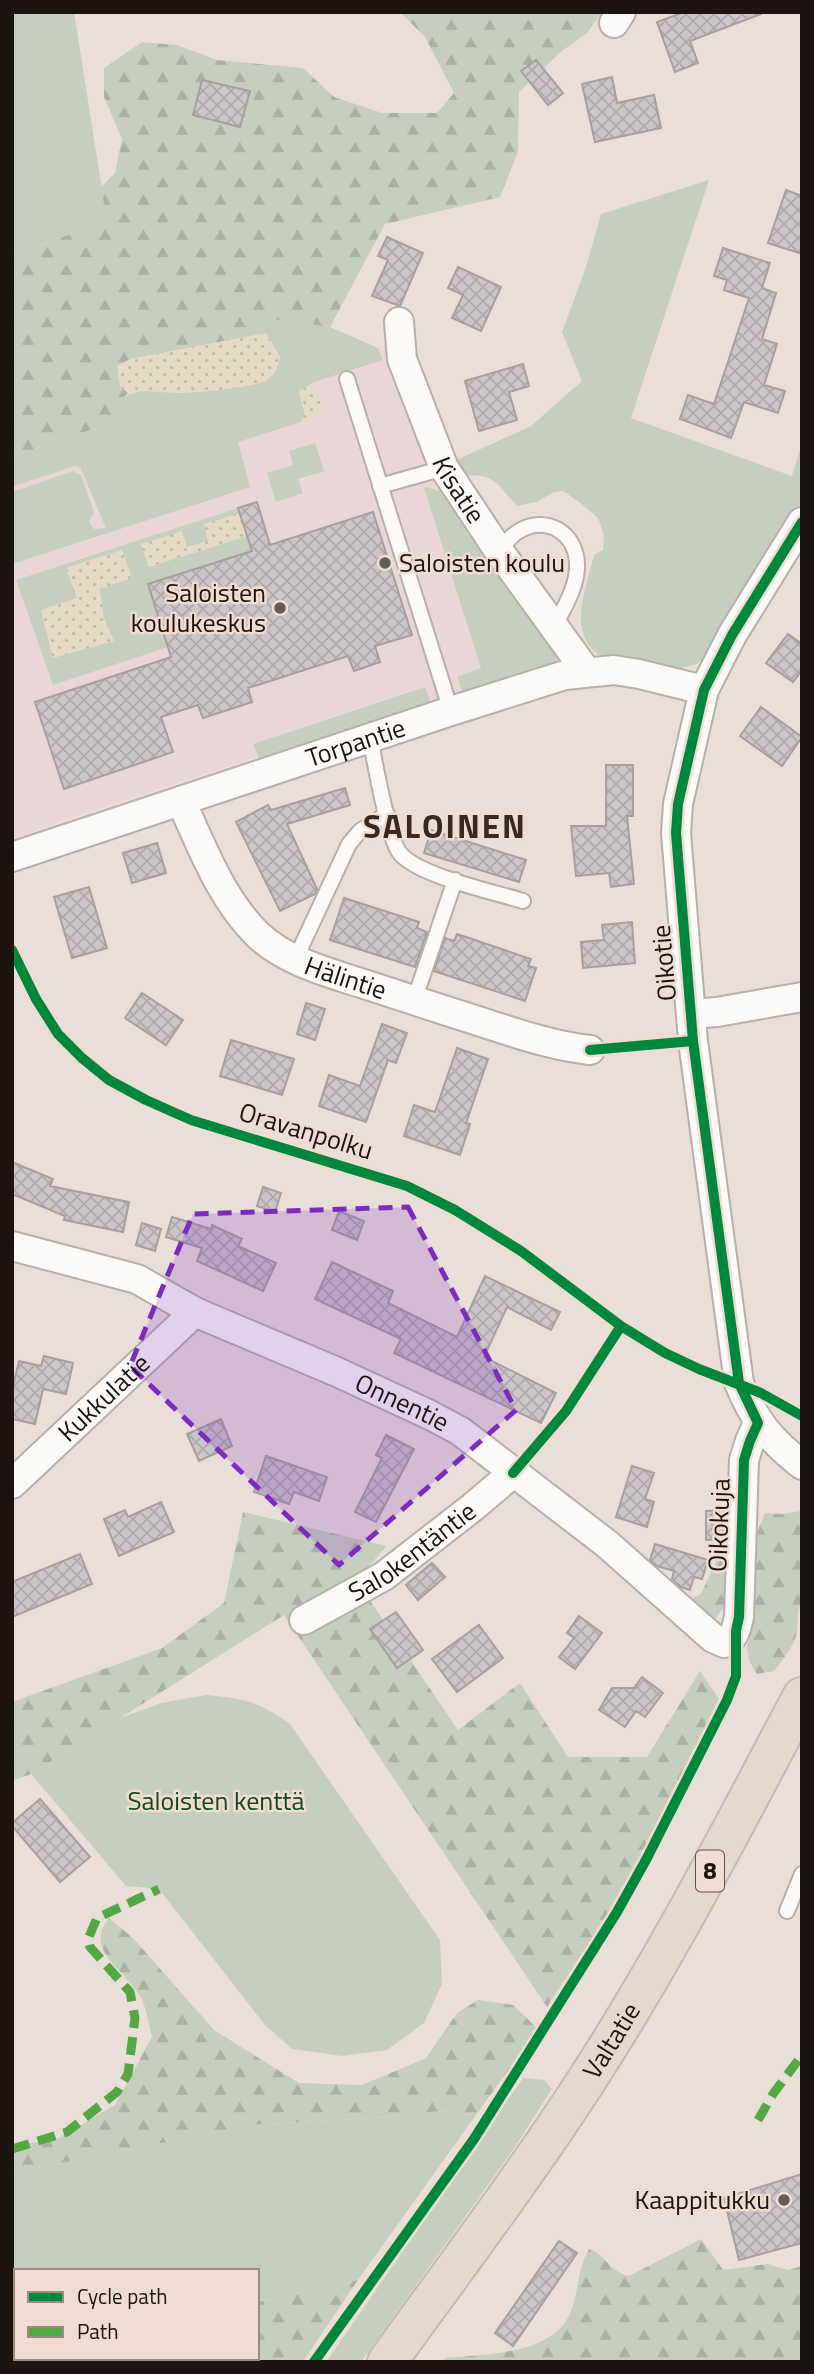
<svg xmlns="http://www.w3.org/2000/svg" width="814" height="2374" viewBox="0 0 814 2374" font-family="'Titillium Web',sans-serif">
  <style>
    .education { fill: #e9d6d9; fill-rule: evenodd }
    .green { fill: #c6cfbf }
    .forest { fill: url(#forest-firs) }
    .sand { fill: url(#sand-dots) }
    .building { fill: url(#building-cross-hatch); stroke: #a59f9f; stroke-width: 2 }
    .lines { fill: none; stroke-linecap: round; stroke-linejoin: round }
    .lane-casing { stroke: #b8afaa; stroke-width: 18 }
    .street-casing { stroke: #b8afaa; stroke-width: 32 }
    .highway-casing { stroke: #c1bbb8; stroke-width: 42 }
    .lane { stroke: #fcfaf9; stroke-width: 14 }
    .street { stroke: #fcfaf9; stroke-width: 28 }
    .highway { stroke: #e5d9cd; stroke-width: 38 }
    .quiet { stroke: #52a842; stroke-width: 9; stroke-dasharray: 18 9; stroke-linecap: butt }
    .cycleway-casing { stroke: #f1dcd1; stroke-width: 15 }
    .cycleway { stroke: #00873e; stroke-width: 10 }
    .marked { fill: #7b2cbf; fill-opacity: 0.2; stroke: #7b2cbf; stroke-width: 5; stroke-dasharray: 14 9; stroke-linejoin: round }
    .poi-dot { fill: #635b56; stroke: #f1dcd1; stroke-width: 2.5 }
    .labels { text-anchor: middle; stroke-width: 5; stroke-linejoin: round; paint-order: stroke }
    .shield { fill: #f1dcd1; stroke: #5b504a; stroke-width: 2 }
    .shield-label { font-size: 24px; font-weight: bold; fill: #1b1410 }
    .street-label { font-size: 26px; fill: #1b1410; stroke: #f1dcd1 }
    .poi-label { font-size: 26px; fill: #1b1410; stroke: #f1dcd1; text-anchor: end }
    .park-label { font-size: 26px; fill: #11481c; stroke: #f1dcd1 }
    .district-label { font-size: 33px; font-weight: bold; letter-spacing: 2px; fill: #392921; stroke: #f1dcd1 }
  </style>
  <defs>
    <pattern id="forest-firs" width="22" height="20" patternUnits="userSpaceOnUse" patternTransform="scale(1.75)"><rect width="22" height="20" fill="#c6cfbf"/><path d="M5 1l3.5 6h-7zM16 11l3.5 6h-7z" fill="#aab1a3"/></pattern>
    <pattern id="sand-dots" width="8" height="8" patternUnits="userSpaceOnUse" patternTransform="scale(1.75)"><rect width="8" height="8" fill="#e5dbc4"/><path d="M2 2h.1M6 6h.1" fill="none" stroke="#c4bba7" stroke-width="1.8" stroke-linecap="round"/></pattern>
    <pattern id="building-cross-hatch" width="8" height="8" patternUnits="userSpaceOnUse" patternTransform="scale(1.75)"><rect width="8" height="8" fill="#ccc5ca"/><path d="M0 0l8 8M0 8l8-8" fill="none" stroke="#afa8ac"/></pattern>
  </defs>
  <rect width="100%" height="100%" fill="#eaded8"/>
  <!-- education -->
  <path class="education" d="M330 327 387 352 429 468 557 659 61 821 12 839V431L124 347ZM257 502 286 592 53 685 16 580Z"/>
  <!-- green -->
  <path class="green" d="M12 12H74L107 221 12 255Z
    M709 180 631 418 792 476 802 443V502L753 580 714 650 697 664 677 669 603 658C565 634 586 590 594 555L603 550 604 535 598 518 579 502 563 491 554 492 536 502 517 506C497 485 496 473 464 476L454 461 531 426 582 381 562 332 586 267 601 214Z
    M263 318 330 327 378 348 383 360 314 382 299 391 305 415 301 422 238 442 250 487 12 564V492L73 471 81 475 94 512 89 522 94 529 106 528 80 467 75 466 12 487V457L90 430 107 427C110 419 112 409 118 403 138 379 182 397 211 389 234 383 258 368 280 357L266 333Z
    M315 443 324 471 298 479 303 493 276 502 267 473 293 465 289 451Z
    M426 487 444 492 552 642 558 664 468 695 462 691 457 677 481 668 424 488Z
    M238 508 245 528 264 523 270 545 148 584 168 647 53 685 16 580Z
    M425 687 431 703 264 761 259 758 253 744Z
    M206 1695C244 1698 259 1702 290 1724L440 1940 442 1984 424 2023 387 2050 342 2056 292 2049 265 2025 159 1889 126 1886 31 1774 120 1718 161 1703Z
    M523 2078 544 2080 552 2089 513 2150 361 2362H326Z
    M441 2111 476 2115 358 2280 257 2302V2271H16V2356H12V2173L251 2125 388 2117Z"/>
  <!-- forest -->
  <path class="forest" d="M400 12H602L588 32 562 51 519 92 518 152 500 197 385 224 330 327 263 318 266 333 130 359 120 385 128 393 116 405V421L106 427 90 430 12 457V255L107 221 101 187 115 173 122 139 104 97V68L142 42 177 45 217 60 303 68 334 97 382 113H437L454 93 425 37Z
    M801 1511 802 1601C796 1612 799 1624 796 1636 792 1649 782 1661 774 1671L757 1674 749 1661 747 1647 751 1631 755 1538 765 1513 782 1514Z
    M243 1512 387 1546 356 1580 458 1730 520 1683 568 1757H647L700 1671 719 1699 638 1868 547 2007 284 1615 31 1774 12 1781V1702L162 1648 224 1603Z
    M731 1542 725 1575V1605L713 1623 691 1599 701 1594 719 1555Z
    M109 1918 133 1938 214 2030 299 2083 362 2085 426 2058 457 2013 478 2000 513 2005 538 2029 476 2115 441 2111 388 2117 251 2125 12 2173V2145L55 2140 115 2105 152 2037C149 2025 147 2011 142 2000 129 1971 81 1951 109 1918Z
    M701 2239 723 2270 768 2264 788 2270 802 2266V2362H441L446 2358C485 2354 555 2355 571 2311 579 2290 577 2270 589 2249 607 2255 606 2270 629 2276Z
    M358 2280 303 2362H12V2356H16V2358H257V2302Z"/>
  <!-- sand -->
  <path class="sand" d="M266 333 280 357C278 367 276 374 267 380 258 387 196 393 182 393 163 393 146 389 128 393L120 385 117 366 130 359Z
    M314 382 324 413 301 422 305 415 299 391Z
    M240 513 245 528 264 523 266 530 149 567 141 544 182 531 187 547 208 541 204 524Z
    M122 550 132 578 100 589 104 618 114 641 53 658 41 610 77 598 66 568Z"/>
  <!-- building -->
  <path class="building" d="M684 12H761V14L690 41 698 63 675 72 657 22Z
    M536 60 563 93 548 105 521 71Z
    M612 77 617 103 654 95 661 128 595 142 582 84Z
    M202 80 250 91 240 127 193 115Z
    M786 190 802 196V254L768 243Z
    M387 237 423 253 400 306 372 296 388 260 378 256Z
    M723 248 770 263 762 288 776 293 762 339 777 344 764 385 785 391 778 413 744 402 731 438 680 419 688 395 714 404 749 298 724 290 727 280 714 276Z
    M458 267 501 287 481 331 452 318 463 295 448 288Z
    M523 364 529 386 509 392 517 420 479 431 465 381Z
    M257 502 270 545 373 512 412 635 375 646 380 662 354 671 348 656 248 688 252 702 203 718 198 705 161 717 173 752 64 789 35 702 171 657 148 584 252 551 238 508Z
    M788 634 802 644V670L793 682 766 663Z
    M761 707 802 737 782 766 740 736Z
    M606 765H633V816H627L634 884 611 887 609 873 576 876 571 826H606Z
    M345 788 350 805 287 824 317 889 315 894 280 911 236 822 268 805 271 810Z
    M431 830 526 860 519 882 424 853Z
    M157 843 166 873 132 883 123 853Z
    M89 887 107 948 72 958 54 897Z
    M344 898 419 922 417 928 427 932 415 967 330 940Z
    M632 922 635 963 583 968 581 942 604 940 602 925Z
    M457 934 531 959 528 966 536 968 525 1001 434 971 445 938 454 941Z
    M142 993 183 1020 166 1045 125 1018Z
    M306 1003 325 1009 315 1040 297 1034Z
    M382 1024 407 1033 396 1063 388 1060 366 1122 319 1106 329 1075 360 1086Z
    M231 1040 294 1059 282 1095 220 1076Z
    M457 1048 488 1059 466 1123 470 1124 460 1155 404 1136 414 1105 435 1112Z
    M12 1162 53 1179 50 1186 129 1202 123 1232 64 1220 65 1216 12 1194Z
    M263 1187 281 1193 275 1212 257 1206Z
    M339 1211 364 1221 357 1240 332 1230Z
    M172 1217 211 1229 212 1225 242 1239 238 1246 276 1263 263 1291 197 1261 202 1248 166 1237Z
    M142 1223 161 1229 155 1251 136 1245Z
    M332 1262 393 1291 388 1303 457 1337 485 1276 560 1312 551 1330 507 1307 484 1357 556 1393 541 1423 394 1353 401 1339 315 1299Z
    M44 1356 73 1363 66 1394 43 1389 35 1424 12 1419V1390L19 1361 41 1366Z
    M221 1419 232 1446 199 1461 187 1434Z
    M386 1435 414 1449 376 1522 355 1512 382 1458 376 1455Z
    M266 1456 327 1477 319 1501 294 1492 289 1504 254 1492Z
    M632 1466 654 1473 645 1499 654 1502 647 1527 616 1517Z
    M161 1502 174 1532 119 1556 104 1519 125 1510 128 1517Z
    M724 1510 725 1539 706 1540V1511Z
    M655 1544 708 1560 702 1579 694 1577 690 1590 681 1587 672 1579 674 1571 657 1566 650 1560Z
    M80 1554 92 1584 12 1617V1582Z
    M432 1563 445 1577 418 1600 406 1585Z
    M396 1612 423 1650 397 1668 370 1629Z
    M579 1616 602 1633 575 1669 559 1657 574 1638 567 1633Z
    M479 1625 503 1658 457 1692 432 1659Z
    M642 1677 663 1693 645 1717 636 1711 625 1727 599 1710 612 1688H634Z
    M40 1799 90 1857 60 1882 12 1826V1823Z
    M802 2174V2243L739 2260 724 2198Z
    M559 2241 577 2253 513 2346 495 2333Z"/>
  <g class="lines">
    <defs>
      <path id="lane" d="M347 379 451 711
        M380 486 444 468
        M499 551C505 544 510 536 519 531 547 515 576 533 577 564 578 586 564 607 555 626
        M370 738C375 762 387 834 399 852 415 875 494 892 523 901
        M295 960 349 844 360 831 387 814
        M414 1001 455 880
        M787 1911 802 1874"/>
      <g id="street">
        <path d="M614 23 621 12"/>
        <path id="s1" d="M399 322 402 359 444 468 499 551 586 671"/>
        <path d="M802 522 732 635 704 690 678 804 676 833 693 1041 739 1383C754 1420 770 1440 802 1465"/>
        <path id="s2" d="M181 801C202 847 221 899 258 935 287 962 327 972 364 984 394 994 425 1004 456 1014 499 1027 544 1045 590 1050"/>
        <path id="s3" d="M12 857 451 711 565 675 614 670 639 674 704 690"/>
        <path d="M691 1014 717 1012 802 997"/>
        <path id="s4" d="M12 1246 137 1279 195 1312 337 1372 430 1415 460 1431 607 1544 713 1638 724 1643C735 1638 736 1629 739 1617L744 1460 750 1441 758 1423"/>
        <path id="s5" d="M12 1484 195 1312"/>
        <path id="s6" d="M304 1620 384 1576 473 1507 513 1473"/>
      </g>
      <g id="highway">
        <path id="s7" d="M387 2362C446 2280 507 2200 563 2116 653 1983 727 1839 802 1697"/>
      </g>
    </defs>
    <!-- lane casing -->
    <use href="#lane" class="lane-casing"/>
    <!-- street casing -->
    <use href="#street" class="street-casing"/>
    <!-- highway casing -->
    <use href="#highway" class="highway-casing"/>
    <!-- lane -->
    <use href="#lane" class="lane"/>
    <!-- street -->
    <use href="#street" class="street"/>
    <!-- highway -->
    <use href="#highway" class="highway"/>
    <!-- quiet -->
    <path class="quiet" d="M758 2120 773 2094 802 2055
      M12 2149 67 2132 117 2092 128 2074 135 2018 130 1992 90 1947 88 1939 97 1918 159 1889"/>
    <defs>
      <path id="cycleway" d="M12 950 36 999 58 1034 82 1058 109 1080 146 1100 191 1120 407 1186 455 1210 521 1251 621 1326 665 1353 699 1369 761 1393 802 1416
        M590 1050 693 1041
        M513 1473 566 1411 621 1326
        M314 2362 474 2139 617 1912 647 1858 727 1700 736 1676V1631L739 1617 744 1460 750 1441 758 1423 739 1383 693 1041 676 833 678 804 704 690 732 635 802 522"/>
    </defs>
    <!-- cycleway casing -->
    <use href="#cycleway" class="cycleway-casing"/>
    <!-- cycleway -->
    <use href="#cycleway" class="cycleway"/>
  </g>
  <!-- marked area -->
  <path class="marked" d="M408 1207 516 1410 339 1565 130 1366 193 1214Z"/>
  <!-- markers -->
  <g class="poi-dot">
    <circle cx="385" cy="563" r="7"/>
    <circle cx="280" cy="608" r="7"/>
    <circle cx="784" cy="2200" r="7"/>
  </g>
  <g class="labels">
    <!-- shield labels -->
    <rect class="shield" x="696" y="1850.5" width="28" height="41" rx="5"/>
    <g class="shield-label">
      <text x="710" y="1879">8</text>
    </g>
    <!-- street labels -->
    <g class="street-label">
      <text dy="9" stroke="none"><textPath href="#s1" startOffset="180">Kisatie</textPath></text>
      <text dy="9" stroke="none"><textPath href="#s3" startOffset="362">Torpantie</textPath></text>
      <text transform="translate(664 963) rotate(-95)" y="9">Oikotie</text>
      <text dy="9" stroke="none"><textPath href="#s2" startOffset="254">Hälintie</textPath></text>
      <text transform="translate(306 1131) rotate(17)" y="9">Oravanpolku</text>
      <text dy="9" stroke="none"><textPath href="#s5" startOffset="126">Kukkulatie</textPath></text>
      <text dy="9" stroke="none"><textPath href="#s4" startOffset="422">Onnentie</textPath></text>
      <text transform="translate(719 1525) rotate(-88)" y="9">Oikokuja</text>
      <text dy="9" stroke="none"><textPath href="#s6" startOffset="128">Salokentäntie</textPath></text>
      <text dy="9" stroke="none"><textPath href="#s7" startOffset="392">Valtatie</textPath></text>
    </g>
    <!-- poi labels -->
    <g class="poi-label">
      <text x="399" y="572" text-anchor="start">Saloisten koulu</text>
      <text x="266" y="602">Saloisten<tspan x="266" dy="30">koulukeskus</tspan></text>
      <text x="770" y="2209">Kaappitukku</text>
    </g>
    <!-- park labels -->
    <g class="park-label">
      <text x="216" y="1810">Saloisten kenttä</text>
    </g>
    <!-- district labels -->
    <g class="district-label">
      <text x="445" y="838">SALOINEN</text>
    </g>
  </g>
  <!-- border -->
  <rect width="814" height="2374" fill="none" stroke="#1b1410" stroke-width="28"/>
  <!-- legend -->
  <rect x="14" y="2269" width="245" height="91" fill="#f1dcd1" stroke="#9b8c84" stroke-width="2"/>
  <rect x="28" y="2292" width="35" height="10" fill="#00873e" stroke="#9b8c84" stroke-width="2"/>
  <text x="77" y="2304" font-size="21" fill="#1b1410">Cycle path</text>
  <rect x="28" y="2327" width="35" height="10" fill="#52a842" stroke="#9b8c84" stroke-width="2"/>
  <text x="77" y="2339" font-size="21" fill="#1b1410">Path</text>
</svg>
